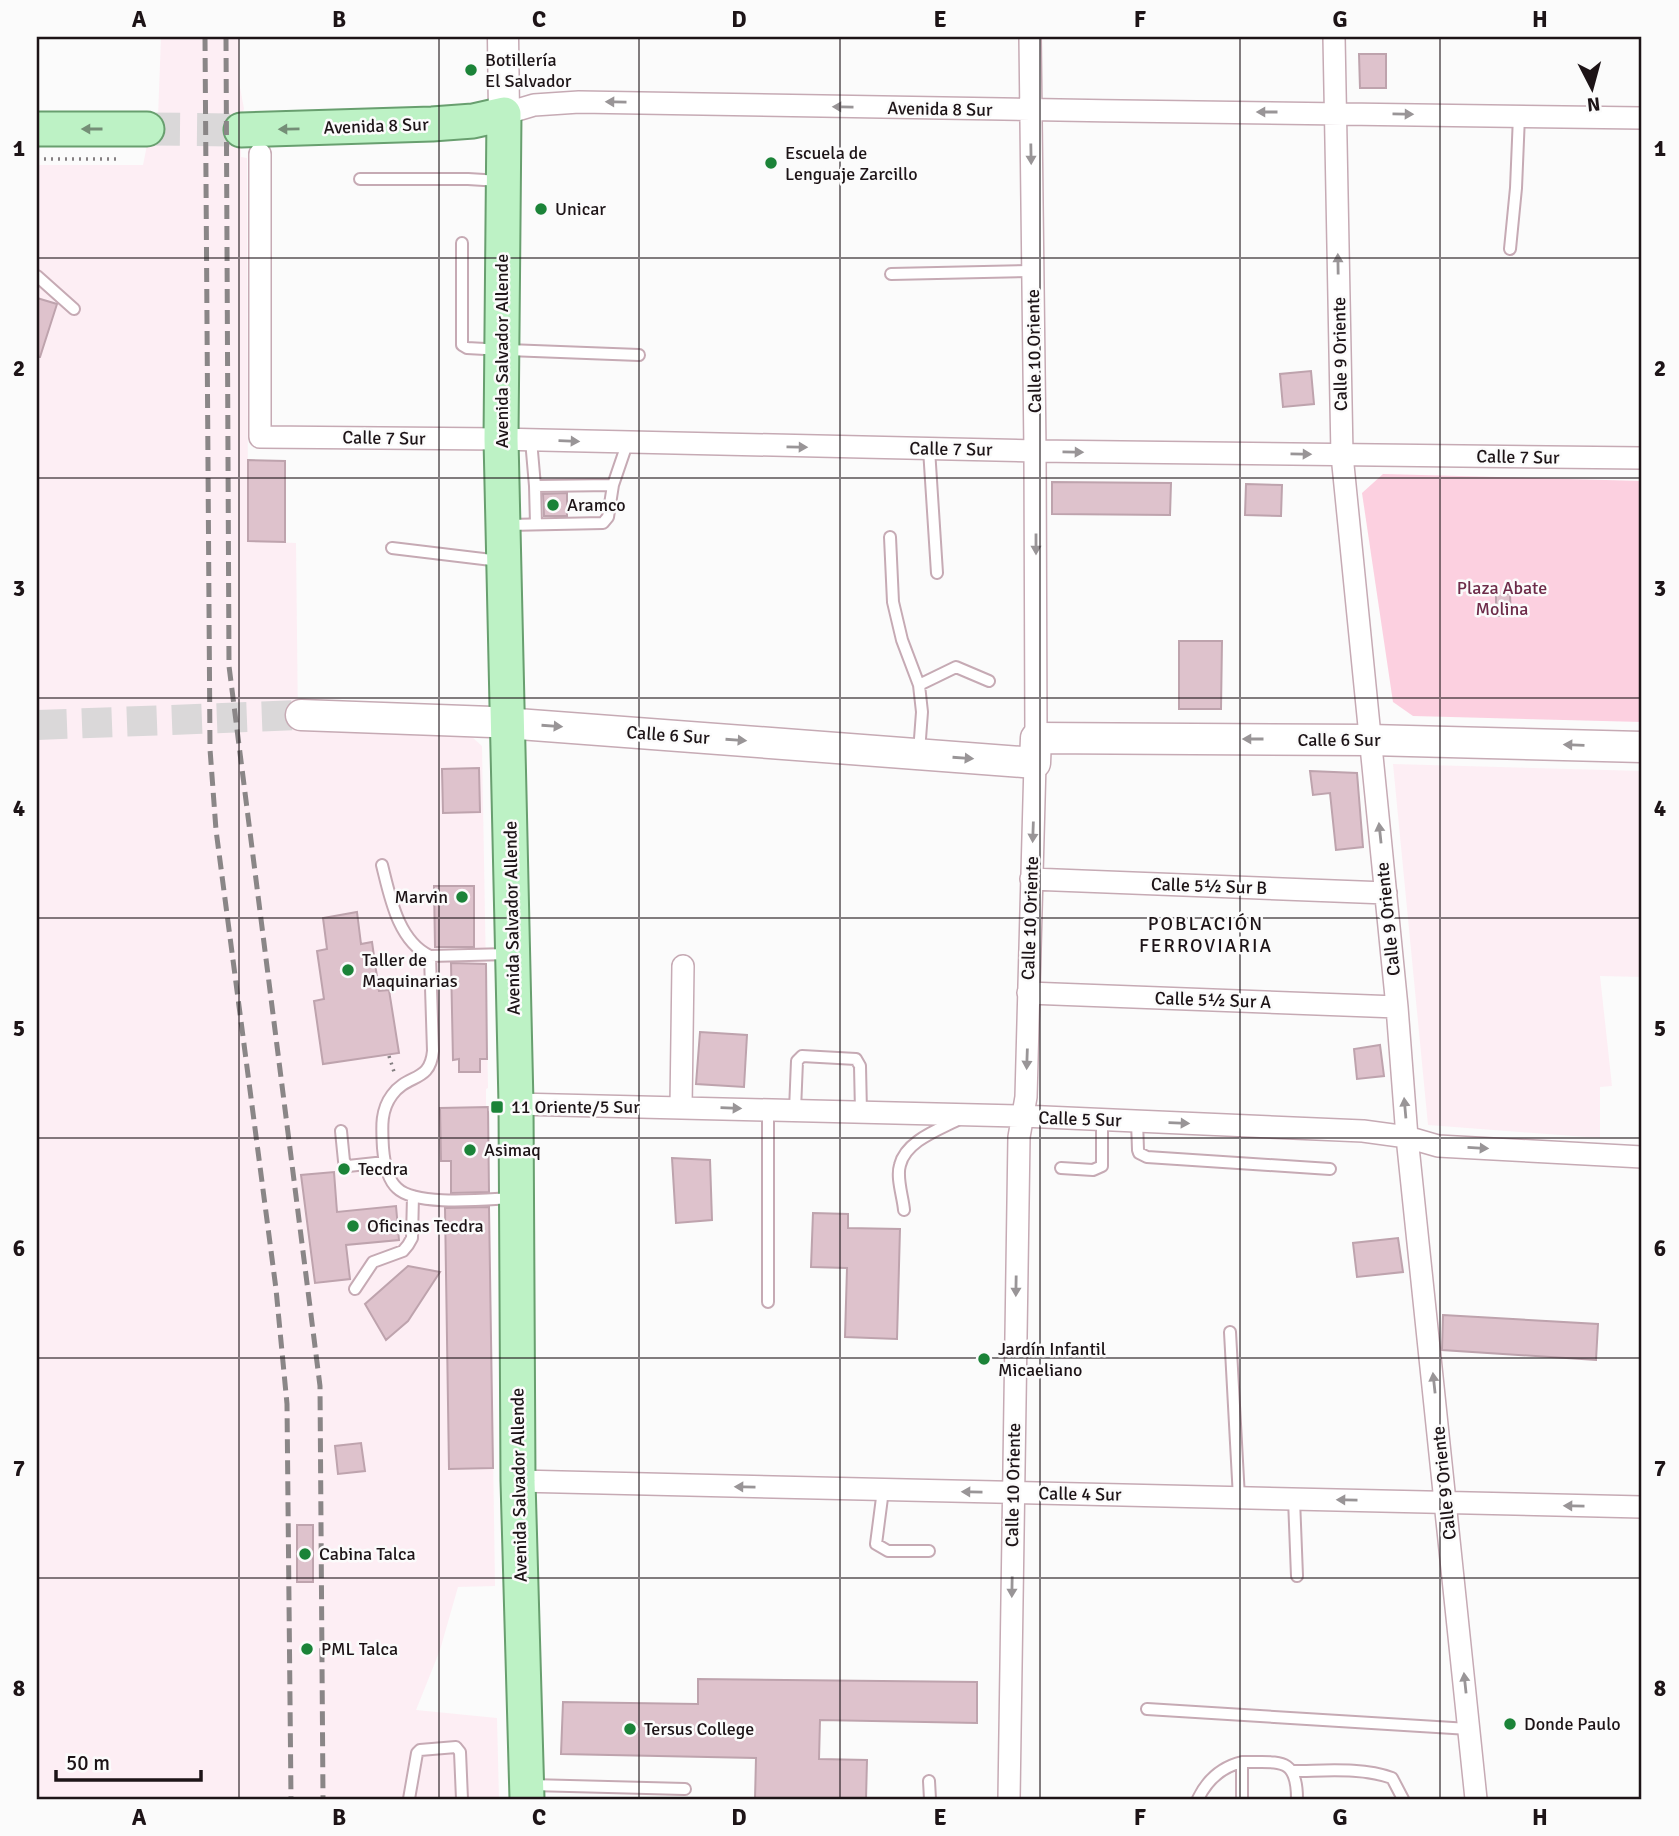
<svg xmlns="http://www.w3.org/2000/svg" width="1679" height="1836" viewBox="0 0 1679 1836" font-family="Signika,sans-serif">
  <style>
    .built { fill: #fdeef4 }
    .green { fill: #fcd0e0 }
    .building { fill: #dec2cc; stroke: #bea3ad; stroke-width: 2 }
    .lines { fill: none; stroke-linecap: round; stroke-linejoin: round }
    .secondary-tunnel { stroke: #dad8d9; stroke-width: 30; stroke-dasharray: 30 15; stroke-linecap: butt }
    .primary-tunnel { stroke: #dad8d9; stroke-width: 33; stroke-dasharray: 33 17; stroke-linecap: butt }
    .lane-casing { stroke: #c6aab4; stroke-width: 14 }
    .street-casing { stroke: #c6aab4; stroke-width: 24 }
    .secondary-casing { stroke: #c6aab4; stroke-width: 33 }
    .primary-casing { stroke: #689f6f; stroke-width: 37 }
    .path { stroke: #847f81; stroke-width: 3.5; stroke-dasharray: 2 5; stroke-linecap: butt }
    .lane { stroke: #fff; stroke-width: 10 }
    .street { stroke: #fff; stroke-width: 21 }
    .secondary { stroke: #fff; stroke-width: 30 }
    .primary { stroke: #bdf2c5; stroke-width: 33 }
    .rail { stroke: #8a8687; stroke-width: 5; stroke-dasharray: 14 7; stroke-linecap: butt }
    .oneway { fill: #999597 }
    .oneway2 { fill: #758e77 }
    .grid { fill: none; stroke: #1d1417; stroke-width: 2; stroke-opacity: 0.55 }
    .poi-dot { fill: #1b8338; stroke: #fbfbfb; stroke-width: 2.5 }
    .labels { text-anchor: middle; stroke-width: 5; stroke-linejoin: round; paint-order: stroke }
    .poi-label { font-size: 18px; fill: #1d1417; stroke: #fbfbfb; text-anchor: start }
    .street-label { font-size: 18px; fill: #1d1417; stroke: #fbfbfb }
    .park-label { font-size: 18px; fill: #6d2b49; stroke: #fbfbfb }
    .neighbourhood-label { font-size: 19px; letter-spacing: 2px; fill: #1d1417; stroke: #fbfbfb }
    .neatline { fill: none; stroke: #1d1417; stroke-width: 2.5 }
    .grid-label { font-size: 23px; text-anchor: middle; font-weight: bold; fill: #1d1417 }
  </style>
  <rect width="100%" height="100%" fill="#fbfbfb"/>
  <!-- built -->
  <path class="built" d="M161 37H239V82L244 109 241 117V157L247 158 248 541 296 543 298 725 472 737 482 746 488 1088 486 1089V1106L488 1107 495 1586 458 1587 440 1650 416 1710 497 1718 499 1799H37V165H143L147 145 158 117Z
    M1393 764 1642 771V977L1600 976 1612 1086 1600 1087V1138L1428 1125Z"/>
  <!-- green -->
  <path class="green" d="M1383 474 1642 481V722L1413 716 1393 702 1362 493Z"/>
  <!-- building -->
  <path class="building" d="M1359 54H1386V88H1360Z
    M37 298 57 304 40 357H37Z
    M1311 371 1314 404 1283 407 1280 374Z
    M248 460 285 461V542L248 541Z
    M1052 482 1171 483 1170 515 1052 514Z
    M1246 484 1282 485 1281 516 1245 515Z
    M567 493V516H544L543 494Z
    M1496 593 1510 594 1511 616H1496Z
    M1179 641H1222L1221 709H1179Z
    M479 768 480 812 443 813 442 769Z
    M1310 771 1357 773 1363 847 1336 850 1330 793 1313 795Z
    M434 886H474V947H435Z
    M357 912 361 944 372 942 379 991 389 990 399 1053 323 1064 314 1001 324 999 317 951 327 949 323 918Z
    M451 963 486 964 487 1059H480V1072H459V1059L453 1060Z
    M700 1032 747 1035 744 1087 696 1084Z
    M1380 1045 1384 1076 1357 1079 1354 1049Z
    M488 1107 489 1192 451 1193V1161H441L440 1108Z
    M672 1158 710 1160 712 1220 676 1223Z
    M334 1172 337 1212 396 1206 399 1240 346 1245 350 1279 315 1283 301 1175Z
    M489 1207 493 1468 449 1469 445 1208Z
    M813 1213 848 1214V1228L900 1229 897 1339 845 1337 847 1268 811 1267Z
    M1398 1238 1403 1272 1357 1277 1353 1243Z
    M408 1266 440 1272 408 1321 386 1340 365 1304Z
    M1443 1315 1598 1324 1596 1360 1442 1350Z
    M361 1443 365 1471 338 1474 335 1446Z
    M297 1525H313V1582H297Z
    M698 1679 977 1682V1723L820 1720 819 1759 867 1760 866 1799H755L756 1758 561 1754 563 1702 698 1704Z"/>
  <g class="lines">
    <!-- secondary-tunnel -->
    <path class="secondary-tunnel" d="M37 725 301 715"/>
    <!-- primary-tunnel -->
    <path class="primary-tunnel" d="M147 129 241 130"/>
    <defs>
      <path id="lane" d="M360 179H468L500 181
        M462 243V345L467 348 485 349 639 355
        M1510 249 1516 188 1519 116
        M891 274 1032 271
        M37 276 74 309
        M531 440 535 486 613 485
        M929 449 937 573
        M535 486 536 524
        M508 525 603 523 608 517 613 485 627 444
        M890 537 893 602 902 640 919 685 922 712 919 752
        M392 548 500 561
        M919 685 956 667 989 681
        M382 865C390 897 398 941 430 956
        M508 954 430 956 433 1051C430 1083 408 1073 392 1095 380 1111 382 1129 383 1148 384 1160 387 1179 397 1188 416 1207 488 1199 514 1198
        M768 1109V1302
        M795 1110 797 1061 802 1056 856 1059 860 1066 861 1112
        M1137 1121 1138 1150 1139 1153 1147 1157 1330 1169
        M341 1131 344 1161 348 1166 385 1162
        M1061 1168 1093 1170 1102 1166V1120
        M904 1210C903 1197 896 1178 900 1165 906 1140 941 1129 961 1118
        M355 1289 373 1262 403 1251 408 1245 412 1238 413 1196
        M1230 1332 1239 1498
        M883 1490 876 1544 888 1551H929
        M1294 1499 1297 1576
        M1147 1709 1469 1729
        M1292 1771C1325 1771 1361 1767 1392 1778L1403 1799
        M929 1781 930 1799
        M531 1785 685 1789
        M409 1799 417 1753 420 1750 456 1747 460 1752 462 1799
        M1198 1799C1207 1780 1222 1767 1242 1762
        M1242 1799V1762C1278 1763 1297 1755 1297 1799"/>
      <path id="street" d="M1030 37 1035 451 1036 738
        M1334 37 1342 455 1397 1007 1407 1137 1476 1799
        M504 114 534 105 579 102C933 109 1288 113 1642 118
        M260 154V437L501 439 1035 451 1642 458
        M1031 879 1386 893
        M1028 993 1397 1007
        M516 1104 1022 1116 1363 1131 1407 1137 1438 1146 1642 1157
        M681 1107 683 966
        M518 1481 1642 1507
        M1009 1799 1019 1137 1026 1097 1035 763"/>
      <path id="secondary" d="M503 37 504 114
        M301 715 492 722 1035 763 1036 738 1370 740 1642 747"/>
      <path id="primary" d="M37 129H147
        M241 130 432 124 473 121 504 114 501 439 516 1104 518 1481 527 1799"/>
    </defs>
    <!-- lane casing -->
    <use href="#lane" class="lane-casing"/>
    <!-- street casing -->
    <use href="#street" class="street-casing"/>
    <!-- secondary casing -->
    <use href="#secondary" class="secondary-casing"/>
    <!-- primary casing -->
    <use href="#primary" class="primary-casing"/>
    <!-- path -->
    <path class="path" d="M37 159H120
      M389 1056 395 1075"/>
    <!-- lane -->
    <use href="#lane" class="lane"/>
    <!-- street -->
    <use href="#street" class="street"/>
    <!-- secondary -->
    <use href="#secondary" class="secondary"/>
    <!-- primary -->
    <use href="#primary" class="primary"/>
    <!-- rail -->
    <path class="rail" d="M205 37 210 749 216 830 276 1289 287 1404 291 1799
      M226 37 229 666 320 1386 323 1799"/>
  </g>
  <!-- one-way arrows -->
  <defs><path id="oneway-solid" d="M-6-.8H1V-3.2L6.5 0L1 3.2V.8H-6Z" transform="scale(1.75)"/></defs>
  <g class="oneway">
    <use href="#oneway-solid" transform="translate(616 102) rotate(-179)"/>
    <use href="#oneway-solid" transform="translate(843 107) rotate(-179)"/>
    <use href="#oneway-solid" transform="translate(1267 112) rotate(-180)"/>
    <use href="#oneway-solid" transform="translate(1403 114) rotate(1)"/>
    <use href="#oneway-solid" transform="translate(1031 154) rotate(89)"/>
    <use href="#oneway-solid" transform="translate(1338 264) rotate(-91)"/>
    <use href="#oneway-solid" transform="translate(569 441) rotate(2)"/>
    <use href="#oneway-solid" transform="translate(797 447) rotate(1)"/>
    <use href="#oneway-solid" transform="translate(1073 452) rotate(1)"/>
    <use href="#oneway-solid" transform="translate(1301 454) rotate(1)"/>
    <use href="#oneway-solid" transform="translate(1036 544) rotate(90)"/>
    <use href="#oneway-solid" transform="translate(552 726) rotate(4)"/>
    <use href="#oneway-solid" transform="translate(1253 739) rotate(-180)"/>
    <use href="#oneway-solid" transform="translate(736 740) rotate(4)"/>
    <use href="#oneway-solid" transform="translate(1574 745) rotate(-178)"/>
    <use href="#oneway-solid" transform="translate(963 758) rotate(4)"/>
    <use href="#oneway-solid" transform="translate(1033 832) rotate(92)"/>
    <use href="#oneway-solid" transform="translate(1380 833) rotate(-96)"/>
    <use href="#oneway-solid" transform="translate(1027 1059) rotate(92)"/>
    <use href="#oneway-solid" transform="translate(731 1108) rotate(2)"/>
    <use href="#oneway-solid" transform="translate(1405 1108) rotate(-95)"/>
    <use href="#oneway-solid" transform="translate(1179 1123) rotate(2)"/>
    <use href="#oneway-solid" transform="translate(1478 1148) rotate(3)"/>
    <use href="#oneway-solid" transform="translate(1016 1286) rotate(91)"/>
    <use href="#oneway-solid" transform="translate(1434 1383) rotate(-96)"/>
    <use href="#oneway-solid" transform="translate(745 1487) rotate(-179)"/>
    <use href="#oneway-solid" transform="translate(972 1492) rotate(-179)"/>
    <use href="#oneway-solid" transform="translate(1347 1500) rotate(-179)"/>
    <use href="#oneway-solid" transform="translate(1574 1506) rotate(-179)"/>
    <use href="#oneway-solid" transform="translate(1012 1587) rotate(91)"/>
    <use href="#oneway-solid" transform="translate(1465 1683) rotate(-96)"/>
  </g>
  <g class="oneway2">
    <use href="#oneway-solid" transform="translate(92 129) rotate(180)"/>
    <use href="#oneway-solid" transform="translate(289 129) rotate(179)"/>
  </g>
  <!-- grid -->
  <path class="grid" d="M239 37V1799M439 37V1799M639 37V1799M840 37V1799M1040 37V1799M1240 37V1799M1440 37V1799M37 258H1642M37 478H1642M37 698H1642M37 918H1642M37 1138H1642M37 1358H1642M37 1578H1642"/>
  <!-- markers -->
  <g class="poi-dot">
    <circle cx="471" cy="70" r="7"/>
    <circle cx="771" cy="163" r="7"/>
    <circle cx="541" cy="209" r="7"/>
    <circle cx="553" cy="505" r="7"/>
    <circle cx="462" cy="897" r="7"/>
    <circle cx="348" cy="970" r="7"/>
    <rect x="490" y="1100" width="14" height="14" rx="3.5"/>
    <circle cx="470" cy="1150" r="7"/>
    <circle cx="344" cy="1169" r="7"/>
    <circle cx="353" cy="1226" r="7"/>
    <circle cx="984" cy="1359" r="7"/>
    <circle cx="305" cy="1554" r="7"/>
    <circle cx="307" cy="1649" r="7"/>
    <circle cx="1510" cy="1724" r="7"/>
    <circle cx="630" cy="1729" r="7"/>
  </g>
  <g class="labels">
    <!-- poi labels -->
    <g class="poi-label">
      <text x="485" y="66">Botillería<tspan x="485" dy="21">El Salvador</tspan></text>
      <text x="785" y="159">Escuela de<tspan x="785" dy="21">Lenguaje Zarcillo</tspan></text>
      <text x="555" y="215">Unicar</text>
      <text x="567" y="511">Aramco</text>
      <text x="448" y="903" text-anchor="end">Marvin</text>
      <text x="362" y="966">Taller de<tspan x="362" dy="21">Maquinarias</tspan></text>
      <text x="511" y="1113">11 Oriente/5 Sur</text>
      <text x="484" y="1156">Asimaq</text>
      <text x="358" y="1175">Tecdra</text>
      <text x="367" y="1232">Oficinas Tecdra</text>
      <text x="998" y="1355">Jardín Infantil<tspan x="998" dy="21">Micaeliano</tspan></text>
      <text x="319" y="1560">Cabina Talca</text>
      <text x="321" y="1655">PML Talca</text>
      <text x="1524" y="1730">Donde Paulo</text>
      <text x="644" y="1735">Tersus College</text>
    </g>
    <!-- street labels -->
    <g class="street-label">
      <text transform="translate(940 109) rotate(1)" y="6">Avenida 8 Sur</text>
      <text transform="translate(376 126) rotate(-2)" y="6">Avenida 8 Sur</text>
      <text transform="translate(502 351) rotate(-90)" y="6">Avenida Salvador Allende</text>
      <text transform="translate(1034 351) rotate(-91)" y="6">Calle 10 Oriente</text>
      <text transform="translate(1340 354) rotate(-91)" y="6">Calle 9 Oriente</text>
      <text transform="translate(384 438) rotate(1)" y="6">Calle 7 Sur</text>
      <text transform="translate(951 449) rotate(1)" y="6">Calle 7 Sur</text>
      <text transform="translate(1518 457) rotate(1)" y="6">Calle 7 Sur</text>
      <text transform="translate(668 735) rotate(4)" y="6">Calle 6 Sur</text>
      <text x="1339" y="746">Calle 6 Sur</text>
      <text transform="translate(1209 886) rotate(2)" y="6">Calle 5½ Sur B</text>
      <text transform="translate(512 918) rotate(-91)" y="6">Avenida Salvador Allende</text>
      <text transform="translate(1030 918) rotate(-88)" y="6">Calle 10 Oriente</text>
      <text transform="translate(1388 919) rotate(-96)" y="6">Calle 9 Oriente</text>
      <text transform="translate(1213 1000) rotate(2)" y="6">Calle 5½ Sur A</text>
      <text transform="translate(1080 1119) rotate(2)" y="6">Calle 5 Sur</text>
      <text transform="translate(1444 1483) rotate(-96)" y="6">Calle 9 Oriente</text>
      <text transform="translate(519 1485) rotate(-91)" y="6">Avenida Salvador Allende</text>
      <text transform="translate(1013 1485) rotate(-89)" y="6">Calle 10 Oriente</text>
      <text transform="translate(1080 1494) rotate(1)" y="6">Calle 4 Sur</text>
    </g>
    <!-- park labels -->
    <g class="park-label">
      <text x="1502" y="594">Plaza Abate<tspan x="1502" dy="21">Molina</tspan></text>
    </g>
    <!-- neighbourhood labels -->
    <g class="neighbourhood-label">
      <text x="1206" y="930">POBLACIÓN<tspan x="1206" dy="22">FERROVIARIA</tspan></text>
    </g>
  </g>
  <!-- border -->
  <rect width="1679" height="1836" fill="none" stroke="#fbfbfb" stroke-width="77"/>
  <!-- north arrow -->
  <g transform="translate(1592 88) rotate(174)" stroke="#fbfbfb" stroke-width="5" paint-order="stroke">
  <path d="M0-5L12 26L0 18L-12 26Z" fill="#1d1417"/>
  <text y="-10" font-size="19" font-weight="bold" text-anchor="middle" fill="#1d1417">N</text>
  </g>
  <!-- scale -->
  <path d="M56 1770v10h145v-10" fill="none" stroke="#1d1417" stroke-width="3.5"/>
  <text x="66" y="1770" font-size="21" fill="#1d1417" stroke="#fbfbfb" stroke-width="5" paint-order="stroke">50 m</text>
  <rect x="38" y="38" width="1602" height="1760" class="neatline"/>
  <g class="grid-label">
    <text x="139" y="27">A</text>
    <text x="339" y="27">B</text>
    <text x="539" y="27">C</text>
    <text x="739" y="27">D</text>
    <text x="940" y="27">E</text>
    <text x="1140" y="27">F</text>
    <text x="1340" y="27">G</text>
    <text x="1540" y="27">H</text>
    <text x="19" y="156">1</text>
    <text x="1660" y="156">1</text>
    <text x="19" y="376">2</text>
    <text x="1660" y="376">2</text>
    <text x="19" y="596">3</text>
    <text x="1660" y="596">3</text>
    <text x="19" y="816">4</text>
    <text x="1660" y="816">4</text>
    <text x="19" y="1036">5</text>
    <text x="1660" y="1036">5</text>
    <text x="19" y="1256">6</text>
    <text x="1660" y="1256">6</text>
    <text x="19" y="1476">7</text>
    <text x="1660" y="1476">7</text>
    <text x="19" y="1696">8</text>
    <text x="1660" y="1696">8</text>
    <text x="139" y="1825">A</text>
    <text x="339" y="1825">B</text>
    <text x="539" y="1825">C</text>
    <text x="739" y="1825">D</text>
    <text x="940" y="1825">E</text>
    <text x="1140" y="1825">F</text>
    <text x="1340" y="1825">G</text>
    <text x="1540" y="1825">H</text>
  </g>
</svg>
